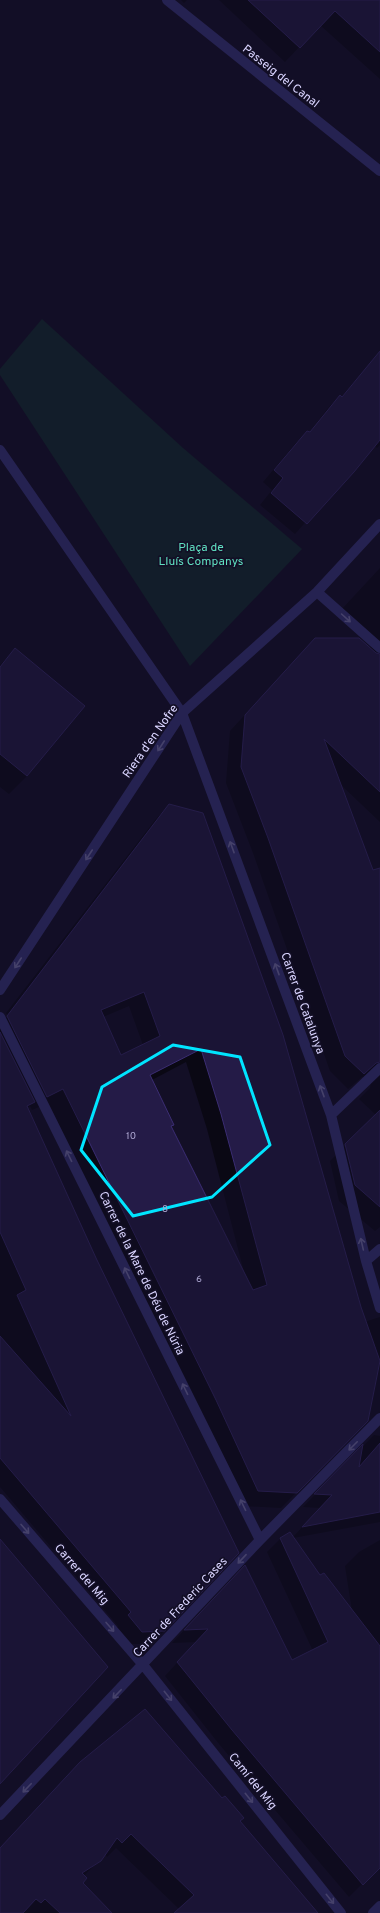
<svg xmlns="http://www.w3.org/2000/svg" width="380" height="1913" viewBox="0 0 380 1913" font-family="Overpass,sans-serif">
  <style>
    .green { fill: #12302f }
    .shadow { fill: #0007; fill-rule: evenodd }
    .building { fill: #241b47; stroke: #3b2d73; fill-rule: evenodd }
    .lines { fill: none; stroke-linecap: round; stroke-linejoin: round }
    .street { stroke: #3d3a85; stroke-width: 10 }
    .oneway { stroke: #837fbc }
    .marked { fill: none; stroke: #00e5ff; stroke-width: 3; stroke-linejoin: round }
    .labels { text-anchor: middle; stroke-width: 3.5; stroke-linejoin: round; paint-order: stroke }
    .number-label { font-size: 10px; fill: #aca6d1 }
    .street-label { font-size: 12px; fill: #d9d4ff; stroke: #130f26 }
    .park-label { font-size: 12px; fill: #5fe0c0; stroke: #130f26 }
  </style>
  <rect width="100%" height="100%" fill="#130f26"/>
  <!-- green -->
  <path class="green" d="M42 319 183 448 302 549 190 666 0 375V369Z"/>
  <!-- shadow -->
  <path class="shadow" d="M181 0H187L184 3Z
    M219 0H380V79L320 25 285 62Z
    M380 355V445L377 448 374 445 295 534 260 505 272 490 263 482 296 443 309 433 328 408 340 396 341 397 361 374Z
    M380 568V822L340 784 373 872 380 869V1227L375 1231 339 1201 330 1161 376 1115 359 1099 370 1088 371 1082 367 1077H362L348 1089 330 1071 253 853 226 783 230 731 300 655 369 648 376 641 341 610Z
    M15 650 27 776 9 794 0 787V665Z
    M169 805 364 1322 380 1317V1358L374 1385 357 1431 281 1508 243 1506 201 1415 48 1103 32 1110 30 1106 27 1108 165 1630 151 1644H128L116 1629 118 1626 0 1487V1025L8 1016 6 1013 155 820ZM129 1006 143 1045 121 1056 103 1017ZM186 1062 207 1129 245 1276 170 1127 173 1125 152 1080Z
    M374 1435 380 1436V1522L293 1538 320 1576 352 1611 345 1566 359 1552 380 1540V1866L349 1897 219 1744 165 1676 196 1642 172 1643 232 1580 291 1661 313 1651 267 1552 280 1539 290 1533 293 1537 320 1508 303 1507Z
    M73 1771 239 1821 317 1913H175L179 1909 116 1848 107 1857 105 1854 84 1876 82 1883 111 1913H0V1849Z"/>
  <!-- building -->
  <path class="building" d="M248 0H380V52L335 11 300 48Z
    M380 351V440L354 472 307 524 271 493 283 478 274 470 307 431 310 432 340 395 342 397Z
    M315 638H359L376 653 380 654V792L324 739 373 870 380 868V1062L376 1063 364 1074 345 1056 268 838 241 767 245 715Z
    M15 648 85 706 27 776 0 754V667Z
    M169 804 203 813 283 1035 361 1307 380 1361 368 1421 297 1493 258 1491 216 1400 63 1089 47 1097 7 1016ZM144 992 160 1036 121 1055 101 1010ZM201 1049 221 1114 267 1285 253 1290 171 1126 174 1125 150 1075Z
    M0 1032 35 1102 27 1106 96 1258 239 1553 165 1631 142 1632 128 1615 131 1612 0 1458V1336L71 1416 17 1295 26 1290 0 1232Z
    M380 1110V1207L355 1185 345 1144Z
    M380 1443V1512L302 1527 332 1495 314 1494 363 1444 359 1467Z
    M290 1532 320 1575 324 1573 380 1646V1868L363 1885 232 1730 177 1662 208 1629 184 1630 245 1565 292 1660 328 1642 280 1538Z
    M0 1539 108 1667 0 1784Z
    M145 1709 222 1798 225 1796 244 1818 240 1821 318 1913H174L194 1895 131 1834 122 1843 117 1838 101 1861 82 1873 87 1878 83 1883 112 1913H60L45 1899 41 1903 36 1899 23 1913H0V1848L80 1762Z"/>
  <g class="lines">
    <!-- street -->
    <path class="street" d="M167 0 380 171
      M0 450 182 713 331 1115 366 1261 380 1308
      M317 592 380 648
      M0 990 182 713 317 592 380 524
      M0 1017 260 1540
      M331 1115 380 1068
      M366 1261 380 1249
      M0 1499 144 1666 341 1913
      M0 1815 260 1540 380 1418
      M373 1913 380 1906"/>
  </g>
  <!-- one-way arrows -->
  <defs><path id="oneway-shaft" d="M-6 0H5M1.5-3L5.5 0L1.5 3" fill="none" stroke-width="1.6" stroke-linecap="round" stroke-linejoin="round"/></defs>
  <g class="oneway">
    <use href="#oneway-shaft" transform="translate(346 618) rotate(42)"/>
    <use href="#oneway-shaft" transform="translate(161 746) rotate(123)"/>
    <use href="#oneway-shaft" transform="translate(232 847) rotate(-110)"/>
    <use href="#oneway-shaft" transform="translate(89 855) rotate(123)"/>
    <use href="#oneway-shaft" transform="translate(18 963) rotate(123)"/>
    <use href="#oneway-shaft" transform="translate(277 969) rotate(-110)"/>
    <use href="#oneway-shaft" transform="translate(322 1091) rotate(-110)"/>
    <use href="#oneway-shaft" transform="translate(69 1156) rotate(-116)"/>
    <use href="#oneway-shaft" transform="translate(362 1244) rotate(-103)"/>
    <use href="#oneway-shaft" transform="translate(127 1273) rotate(-116)"/>
    <use href="#oneway-shaft" transform="translate(185 1389) rotate(-116)"/>
    <use href="#oneway-shaft" transform="translate(353 1446) rotate(135)"/>
    <use href="#oneway-shaft" transform="translate(243 1505) rotate(-116)"/>
    <use href="#oneway-shaft" transform="translate(25 1529) rotate(49)"/>
    <use href="#oneway-shaft" transform="translate(242 1559) rotate(133)"/>
    <use href="#oneway-shaft" transform="translate(110 1627) rotate(49)"/>
    <use href="#oneway-shaft" transform="translate(117 1694) rotate(134)"/>
    <use href="#oneway-shaft" transform="translate(168 1696) rotate(51)"/>
    <use href="#oneway-shaft" transform="translate(27 1788) rotate(134)"/>
    <use href="#oneway-shaft" transform="translate(249 1798) rotate(51)"/>
    <use href="#oneway-shaft" transform="translate(330 1899) rotate(51)"/>
  </g>
  <!-- marked area -->
  <path d="M0 0H380V1913H0ZM173 1045 240 1057 270 1145 212 1197 133 1216 81 1150 102 1087Z" fill="#130f26" fill-opacity=".55" fill-rule="evenodd"/>
  <path class="marked" d="M173 1045 240 1057 270 1145 212 1197 133 1216 81 1150 102 1087Z"/>
  <g class="labels">
    <!-- number labels -->
    <g class="number-label">
      <text x="131" y="1139">10</text>
      <text x="165" y="1212">8</text>
      <text x="199" y="1282">6</text>
    </g>
    <!-- street labels -->
    <g class="street-label">
      <text transform="translate(281 76) rotate(38)" y="4">Passeig del Canal</text>
      <text transform="translate(150 741) rotate(-55)" y="4">Riera d'en Nofre</text>
      <text transform="translate(303 1003) rotate(70)" y="4">Carrer de Catalunya</text>
      <text transform="translate(142 1273) rotate(64)" y="4">Carrer de la Mare de Déu de Núria</text>
      <text transform="translate(82 1574) rotate(49)" y="4">Carrer del Mig</text>
      <text transform="translate(180 1607) rotate(-47)" y="4">Carrer de Frederic Cases</text>
      <text transform="translate(253 1781) rotate(51)" y="4">Camí del Mig</text>
    </g>
    <!-- park labels -->
    <g class="park-label">
      <text x="201" y="551">Plaça de<tspan x="201" dy="14">Lluís Companys</tspan></text>
    </g>
  </g>
</svg>
